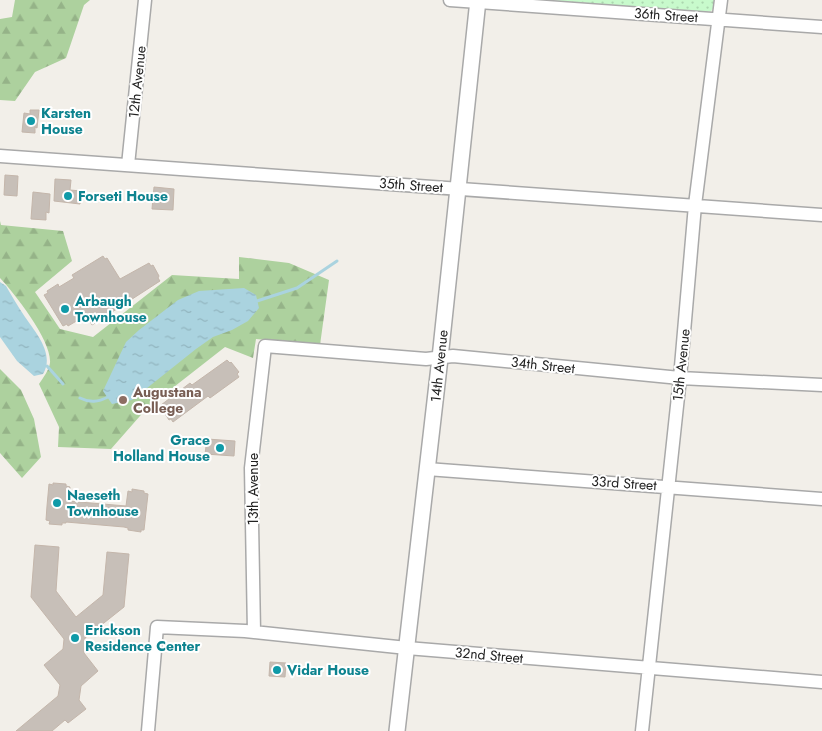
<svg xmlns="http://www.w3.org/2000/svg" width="822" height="731" viewBox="0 0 822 731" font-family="Jost,sans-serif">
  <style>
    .forest { fill: url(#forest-firs) }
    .park { fill: url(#park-dots) }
    .water { fill: url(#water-ripples) }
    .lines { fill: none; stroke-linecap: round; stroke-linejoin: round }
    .stream { stroke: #aad3df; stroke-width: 3 }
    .building { fill: #c7bfb8; stroke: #c4b6ab }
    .minor-casing { stroke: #a9a9a9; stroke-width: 15 }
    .tertiary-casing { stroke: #a9a9a9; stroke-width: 18 }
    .minor { stroke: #fff; stroke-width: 12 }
    .tertiary { stroke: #fff; stroke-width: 15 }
    .culture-dot { fill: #0f9aa8; stroke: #fff; stroke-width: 2 }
    .education-dot { fill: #8d6e63; stroke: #fff; stroke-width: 2 }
    .labels { text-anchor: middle; stroke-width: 4; stroke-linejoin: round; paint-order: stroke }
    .street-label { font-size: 14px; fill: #222; stroke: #fff }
    .culture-label { font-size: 14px; font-weight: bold; fill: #0d838f; stroke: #fff; text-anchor: start }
    .education-label { font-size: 14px; font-weight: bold; fill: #785e54; stroke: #fff; text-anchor: start }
  </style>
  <defs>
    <pattern id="forest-firs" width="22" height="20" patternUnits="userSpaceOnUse" patternTransform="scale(1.25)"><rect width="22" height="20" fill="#add19e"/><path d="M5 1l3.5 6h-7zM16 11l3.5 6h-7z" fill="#95b388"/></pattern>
    <pattern id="park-dots" width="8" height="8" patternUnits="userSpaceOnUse" patternTransform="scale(1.25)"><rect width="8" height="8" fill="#c8facc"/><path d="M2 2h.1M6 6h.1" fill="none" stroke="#acd6af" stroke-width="1.8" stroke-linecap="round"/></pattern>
    <pattern id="water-ripples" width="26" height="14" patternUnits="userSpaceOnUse" patternTransform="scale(1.25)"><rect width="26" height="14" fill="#aad3df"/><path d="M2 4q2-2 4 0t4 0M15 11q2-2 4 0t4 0" fill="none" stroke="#92b5bf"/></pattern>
  </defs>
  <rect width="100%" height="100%" fill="#f2efe9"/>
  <!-- forest -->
  <path class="forest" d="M15 0H90L84 5 66 58 35 72 15 101 0 100V19L12 17Z
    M0 221 1 225 63 231 72 261 35 292 60 329 93 337 172 275 239 279V257L289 263 329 280 320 345 256 339 253 358 225 347 147 408 111 449 58 447 59 427 39 384C43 378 49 370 50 363 52 341 15 294 0 278Z
    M0 369 21 390 34 419 41 457 22 478 0 453Z"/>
  <!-- park -->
  <path class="park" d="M550 0H715L714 7 711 11 706 12Z"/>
  <!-- water -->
  <path class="water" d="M0 282 6 286C12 296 18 307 25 317 36 333 55 354 43 374L34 376 17 361 0 337Z
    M244 288 256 295 259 308 248 321 232 330 213 337 196 349 132 400 112 404 103 391 126 342 139 330 178 300 199 291Z"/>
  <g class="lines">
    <!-- stream -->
    <path class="stream" d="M257 301 297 288 337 261
      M47 366 63 384
      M80 398C90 403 98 402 108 397"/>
  </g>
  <!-- building -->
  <path class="building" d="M30 110H39L37 128 35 127V133L22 132 24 113 30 114Z
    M5 175 18 176 17 196 4 195Z
    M55 179 71 180 70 190 81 191 80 204 54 201Z
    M154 187 174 189 173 210 152 209Z
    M33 192 50 194 49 213 46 212V220L31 219Z
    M103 256 105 259 107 258 120 279 149 263 151 266 153 265 159 276 158 278 160 281 92 325 90 321 89 322 85 316 68 326 67 324 63 326 44 295 48 293 47 291 58 284 59 287 74 278 72 275Z
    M227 360 230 363 231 362 239 372 237 374 239 377 210 398 208 396 173 422 171 419 169 420 162 409 163 408 161 405 190 383 192 385Z
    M207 439 235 441 234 456 205 454Z
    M53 483 66 484V486L70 487 68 501 126 506 128 491 132 492V489L144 491V493L148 494 144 530H141V532L128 530V528L124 527 66 522V523H62V525L49 524 50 521 46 520 47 506 49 484 53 485Z
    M35 545 59 547 56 591 76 617 103 595 107 552 129 554 124 607 85 638 84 653 98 671 81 686 79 700 86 709 68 723 65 720 52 731H16L58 696 60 685 44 665 63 649 64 639 31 597Z
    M270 662 286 663 285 677 269 676Z"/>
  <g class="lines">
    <defs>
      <path id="minor" d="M450 0 822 27
        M0 156 822 215
        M128 165 145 0
        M427 469 822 499
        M254 632 251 468 265 346 426 359 453 356 680 378 822 385
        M148 731 157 627 245 631 407 648 822 682
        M642 731 680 378 695 205 721 0"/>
      <path id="tertiary" d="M397 731 440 358 478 0"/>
    </defs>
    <!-- minor casing -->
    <use href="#minor" class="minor-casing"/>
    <!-- tertiary casing -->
    <use href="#tertiary" class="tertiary-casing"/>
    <!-- minor -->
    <use href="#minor" class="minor"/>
    <!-- tertiary -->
    <use href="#tertiary" class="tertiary"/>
  </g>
  <!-- markers -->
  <g class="culture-dot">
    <circle cx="31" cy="121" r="5"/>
    <circle cx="68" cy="196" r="5"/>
    <circle cx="65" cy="309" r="5"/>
    <circle cx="220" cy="448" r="5"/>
    <circle cx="57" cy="503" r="5"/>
    <circle cx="75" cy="638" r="5"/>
    <circle cx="277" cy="670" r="5"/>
  </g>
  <circle class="education-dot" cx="123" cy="400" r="5"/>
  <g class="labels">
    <!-- street labels -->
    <g class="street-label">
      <text transform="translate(666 15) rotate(4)" y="5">36th Street</text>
      <text transform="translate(137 82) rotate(-84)" y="5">12th Avenue</text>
      <text transform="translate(411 185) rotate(4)" y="5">35th Street</text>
      <text transform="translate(543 365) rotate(6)" y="5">34th Street</text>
      <text transform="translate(681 365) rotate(-84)" y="5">15th Avenue</text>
      <text transform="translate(439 366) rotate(-84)" y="5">14th Avenue</text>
      <text transform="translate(624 483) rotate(4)" y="5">33rd Street</text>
      <text transform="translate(253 489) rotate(-90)" y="5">13th Avenue</text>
      <text transform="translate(489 655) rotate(5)" y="5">32nd Street</text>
    </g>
    <!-- culture labels -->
    <g class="culture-label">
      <text x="41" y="118">Karsten<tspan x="41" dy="16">House</tspan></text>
      <text x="78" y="201">Forseti House</text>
      <text x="75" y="306">Arbaugh<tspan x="75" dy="16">Townhouse</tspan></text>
      <text x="210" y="445" text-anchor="end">Grace<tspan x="210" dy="16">Holland House</tspan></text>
      <text x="67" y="500">Naeseth<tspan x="67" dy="16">Townhouse</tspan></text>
      <text x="85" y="635">Erickson<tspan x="85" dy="16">Residence Center</tspan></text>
      <text x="287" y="675">Vidar House</text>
    </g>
    <!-- education labels -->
    <g class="education-label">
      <text x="133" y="397">Augustana<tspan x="133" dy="16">College</tspan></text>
    </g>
  </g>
</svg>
